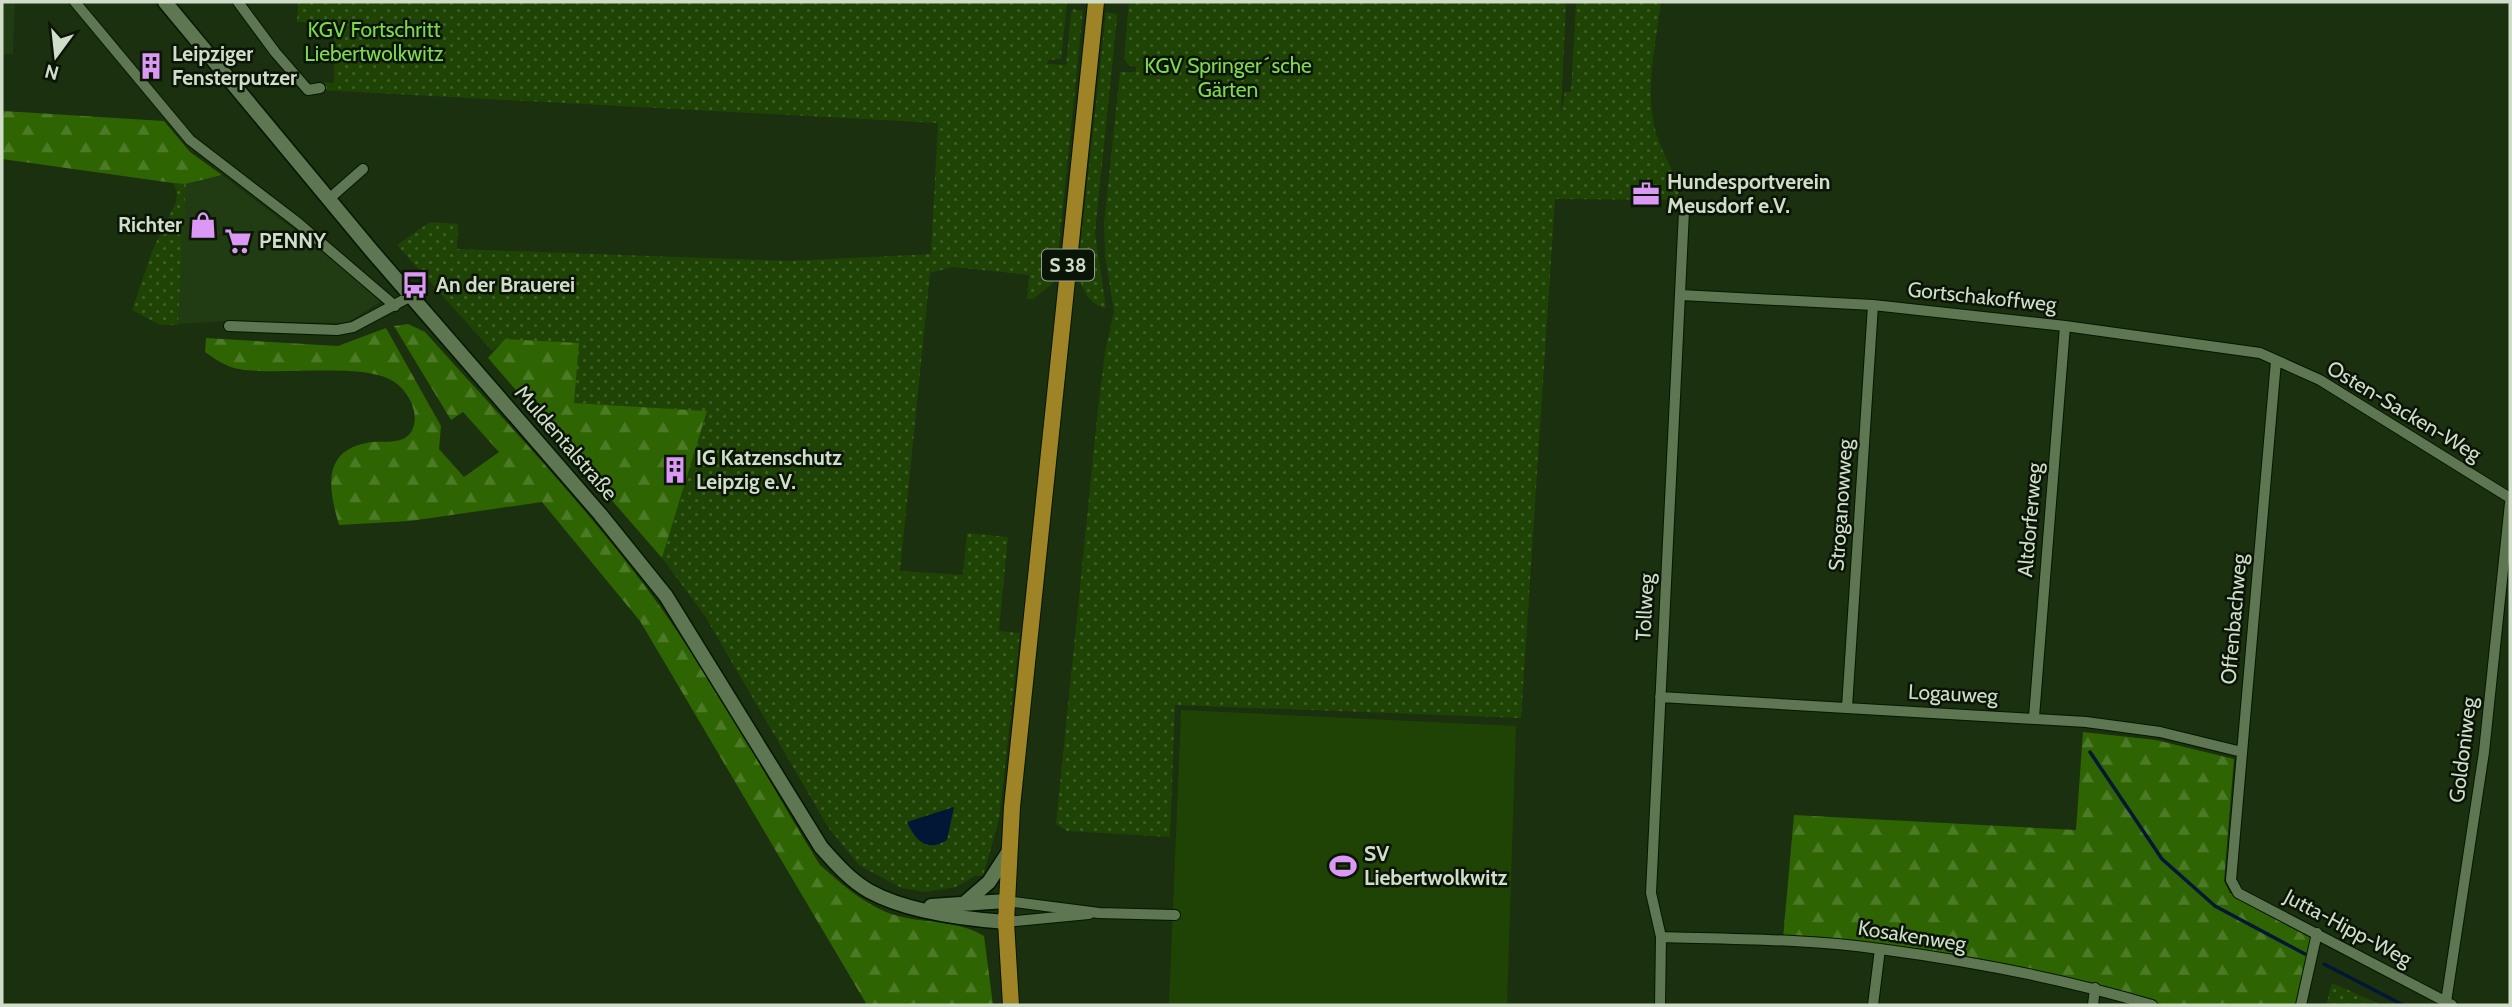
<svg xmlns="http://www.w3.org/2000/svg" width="2512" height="1007" viewBox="0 0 2512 1007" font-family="Cabin,sans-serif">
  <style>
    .built { fill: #213b12 }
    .green { fill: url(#green-dots) }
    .forest { fill: url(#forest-firs) }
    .pitch { fill: #1f4305 }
    .water { fill: #021736 }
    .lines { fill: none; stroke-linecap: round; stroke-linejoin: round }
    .stream { stroke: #021736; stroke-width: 3.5 }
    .street-casing { stroke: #041700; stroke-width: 12 }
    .secondary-casing { stroke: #041700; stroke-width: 17 }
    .primary-casing { stroke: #041700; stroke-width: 18 }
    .street { stroke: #5e7652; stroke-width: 10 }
    .secondary { stroke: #5e7652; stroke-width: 14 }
    .primary { stroke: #9f8327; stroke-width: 16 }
    .labels { text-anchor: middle; stroke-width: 5; stroke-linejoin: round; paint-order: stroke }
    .shield { fill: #0b1507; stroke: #94a18f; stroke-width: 2 }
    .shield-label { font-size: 19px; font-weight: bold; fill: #cfddc9 }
    .park-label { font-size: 21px; fill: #80d94c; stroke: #0b1507 }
    .poi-label { font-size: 21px; font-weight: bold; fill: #cfddc9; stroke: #0b1507; text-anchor: start }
    .street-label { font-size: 21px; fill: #cfddc9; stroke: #0b1507 }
  </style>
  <defs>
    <pattern id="green-dots" width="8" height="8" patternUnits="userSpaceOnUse" patternTransform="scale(1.75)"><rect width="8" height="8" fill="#1f4305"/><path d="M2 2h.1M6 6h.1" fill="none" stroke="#3e5e28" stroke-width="1.8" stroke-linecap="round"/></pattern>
    <pattern id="forest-firs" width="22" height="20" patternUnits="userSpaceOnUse" patternTransform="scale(1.75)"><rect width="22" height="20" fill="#2f6402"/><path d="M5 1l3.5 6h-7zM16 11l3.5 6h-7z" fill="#4c7a26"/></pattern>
  </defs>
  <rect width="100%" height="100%" fill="#1a300e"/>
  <!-- built -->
  <path class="built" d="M2 2H15L13 54H2Z
    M222 175 359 279 380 302 347 323 230 321 178 324 185 184Z"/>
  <!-- green -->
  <path class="green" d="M298 2H1067L1061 59 1048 60 1047 64 1066 65 1071 14 1073 9 1083 11 1057 265 1052 284 1033 299H1027L1029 275 953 267 930 273 900 571 963 575 967 533 1008 537 999 631 1020 633 999 820 983 876H975L956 887 926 892 901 888 859 865 828 827 705 616 662 558 707 411 574 403 506 339 492 351 397 245 430 222 458 224 457 249 790 261 931 254 938 123 320 90V82L334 83 335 24 297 22Z
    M1129 2H1566L1561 112 1565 92H1571L1576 2H1661C1656 44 1644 91 1656 133 1663 156 1678 175 1680 200L1555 199 1521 718 1175 705 1170 837 1067 831 1056 824 1098 409 1105 352 1114 311 1105 255 1104 223 1120 72H1136V67L1128 65 1124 58Z
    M1106 12 1117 14V18L1095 233 1106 308C1087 305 1079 284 1078 267Z
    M173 183 186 184 178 325H160L132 310 152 251 176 202 177 191Z
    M2332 983 2382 1005H2326Z"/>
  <!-- forest -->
  <path class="forest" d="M3 111 164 121 190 152 222 175 185 184 173 183 2 159Z
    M408 324 425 332C500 416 580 499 648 590 712 676 763 773 820 865 841 883 860 901 886 912 918 925 955 918 984 936L993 1005H867L640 621 542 502 410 521 339 525C329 491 321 452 366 443 379 440 390 444 403 439 414 434 416 422 414 411 411 398 402 385 389 379 357 363 277 376 239 369 226 367 215 359 205 352L206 338 338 346 386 328 441 426 439 449 464 477 499 452 463 412 451 420 394 326Z
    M505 339 579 343 574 403 707 411 662 558 488 358Z
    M2083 732 2156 740 2234 759 2224 881 2230 893 2311 938 2295 1005H2165L2094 984 2011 968 1783 938 1794 815 2076 830Z"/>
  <!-- pitch -->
  <path class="pitch" d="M1181 710 1516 726 1507 1005H1169Z"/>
  <!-- water -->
  <path class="water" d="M954 807 947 840C927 853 915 840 907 822Z"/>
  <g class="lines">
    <!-- stream -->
    <path class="stream" d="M2090 752 2162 859 2215 906 2305 954
      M2324 964 2403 1005"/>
    <defs>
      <path id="street" d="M75 2 190 140 298 223 395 306
        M238 2 275 52 308 90 320 88
        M330 198 363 169
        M1681 295 1873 305 2065 326 2260 353 2320 380 2510 498
        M229 326 337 330 353 327 411 296
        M2276 361 2231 880 2238 893 2452 1005
        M1660 697 2086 722 2160 732 2242 752
        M1847 707 1873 305
        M2034 717 2065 326
        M1006 901 1099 913 1175 915
        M1006 922 1089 914
        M1661 937C1734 939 1808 939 1880 949 1971 961 2064 979 2152 1005
        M2446 1002 2484 752 2510 503
        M1660 1005 1661 937 1651 893 1684 211
        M1873 1005 1880 949
        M2093 1005 2095 988
        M2301 1005 2317 933"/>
      <path id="secondary" d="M165 2 371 250 600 514 666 596 821 847C836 864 850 880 869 891 905 911 965 919 1006 922
        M966 902 989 882 1009 851
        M931 906 1006 901"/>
      <path id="primary" d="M1011 1005 1006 922 1012 807 1096 2"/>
    </defs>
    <!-- street casing -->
    <use href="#street" class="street-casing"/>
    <!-- secondary casing -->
    <use href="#secondary" class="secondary-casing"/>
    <!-- primary casing -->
    <use href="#primary" class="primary-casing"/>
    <!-- street -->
    <use href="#street" class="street"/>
    <!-- secondary -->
    <use href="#secondary" class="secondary"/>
    <!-- primary -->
    <use href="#primary" class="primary"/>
  </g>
  <!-- icons -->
  <defs>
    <symbol id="building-bare" viewBox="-9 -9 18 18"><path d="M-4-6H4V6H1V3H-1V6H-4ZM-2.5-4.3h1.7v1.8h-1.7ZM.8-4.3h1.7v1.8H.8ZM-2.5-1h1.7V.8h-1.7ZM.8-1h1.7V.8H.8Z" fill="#db99f5" stroke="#0b1507" stroke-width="2.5" paint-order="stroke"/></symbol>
    <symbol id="office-bare" viewBox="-9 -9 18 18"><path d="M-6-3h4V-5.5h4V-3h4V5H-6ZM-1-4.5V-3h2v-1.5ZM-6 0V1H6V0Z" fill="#db99f5" stroke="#0b1507" stroke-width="2.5" paint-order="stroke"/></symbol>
    <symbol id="shop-bare" viewBox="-9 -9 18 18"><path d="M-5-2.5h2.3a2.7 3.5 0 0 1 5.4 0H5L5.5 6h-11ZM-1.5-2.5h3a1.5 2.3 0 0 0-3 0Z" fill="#db99f5" stroke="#0b1507" stroke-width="2.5" paint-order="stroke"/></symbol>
    <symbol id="supermarket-bare" viewBox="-9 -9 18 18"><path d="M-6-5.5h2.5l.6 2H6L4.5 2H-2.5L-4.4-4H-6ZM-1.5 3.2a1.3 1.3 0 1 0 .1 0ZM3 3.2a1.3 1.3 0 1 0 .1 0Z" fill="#db99f5" stroke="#0b1507" stroke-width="2.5" paint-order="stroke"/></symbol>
    <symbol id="bus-bare" viewBox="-9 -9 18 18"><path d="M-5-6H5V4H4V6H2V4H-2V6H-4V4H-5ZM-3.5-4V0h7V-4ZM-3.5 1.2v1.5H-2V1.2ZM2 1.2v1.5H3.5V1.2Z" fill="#db99f5" stroke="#0b1507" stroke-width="2.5" paint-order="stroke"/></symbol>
    <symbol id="stadium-bare" viewBox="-9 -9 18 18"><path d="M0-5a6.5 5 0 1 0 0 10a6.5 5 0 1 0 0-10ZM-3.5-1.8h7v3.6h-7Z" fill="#db99f5" stroke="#0b1507" stroke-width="2.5" paint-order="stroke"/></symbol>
  </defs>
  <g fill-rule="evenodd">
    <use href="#building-bare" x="132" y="47" width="38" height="38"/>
    <use href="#office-bare" x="1627" y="175" width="38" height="38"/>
    <use href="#shop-bare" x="184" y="206" width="38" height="38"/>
    <use href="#supermarket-bare" x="219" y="222" width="38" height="38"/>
    <use href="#bus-bare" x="396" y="266" width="38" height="38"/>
    <use href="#building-bare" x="656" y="451" width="38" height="38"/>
    <use href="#stadium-bare" x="1324" y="847" width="38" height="38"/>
  </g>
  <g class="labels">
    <!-- shield labels -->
    <rect class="shield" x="1042" y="249.5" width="52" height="31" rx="5"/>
    <g class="shield-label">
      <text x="1068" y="272">S 38</text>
    </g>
    <!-- park labels -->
    <g class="park-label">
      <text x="374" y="37">KGV Fortschritt<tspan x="374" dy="24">Liebertwolkwitz</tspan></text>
      <text x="1228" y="73">KGV Springer´sche<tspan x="1228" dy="24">Gärten</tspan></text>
    </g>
    <!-- poi labels -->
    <g class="poi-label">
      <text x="172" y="61">Leipziger<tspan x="172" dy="24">Fensterputzer</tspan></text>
      <text x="1667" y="189">Hundesportverein<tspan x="1667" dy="24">Meusdorf e.V.</tspan></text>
      <text x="182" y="232" text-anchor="end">Richter</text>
      <text x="259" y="248">PENNY</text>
      <text x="436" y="292">An der Brauerei</text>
      <text x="696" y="465">IG Katzenschutz<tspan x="696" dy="24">Leipzig e.V.</tspan></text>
      <text x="1364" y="861">SV<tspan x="1364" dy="24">Liebertwolkwitz</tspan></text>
    </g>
    <!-- street labels -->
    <g class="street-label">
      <text transform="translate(1982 297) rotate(6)" y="7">Gortschakoffweg</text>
      <text transform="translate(2404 411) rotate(31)" y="7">Osten-Sacken-Weg</text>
      <text transform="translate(566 443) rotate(49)" y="7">Muldentalstraße</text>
      <text transform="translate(1841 505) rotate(-86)" y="7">Stroganowweg</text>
      <text transform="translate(2030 520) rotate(-85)" y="7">Altdorferweg</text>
      <text transform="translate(1645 607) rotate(-87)" y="7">Tollweg</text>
      <text transform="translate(2234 619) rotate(-85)" y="7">Offenbachweg</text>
      <text transform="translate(1953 694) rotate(3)" y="7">Logauweg</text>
      <text transform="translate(2463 750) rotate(-83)" y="7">Goldoniweg</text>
      <text transform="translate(2348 928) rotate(28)" y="7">Jutta-Hipp-Weg</text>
      <text transform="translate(1912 936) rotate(9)" y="7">Kosakenweg</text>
    </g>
  </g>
  <!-- border -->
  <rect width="2512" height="1007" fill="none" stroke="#cfddc9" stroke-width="7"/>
  <!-- north arrow -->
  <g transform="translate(56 56) rotate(195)" stroke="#0b1507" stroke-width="5" paint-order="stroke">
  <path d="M0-5L12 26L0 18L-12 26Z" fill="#cfddc9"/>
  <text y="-10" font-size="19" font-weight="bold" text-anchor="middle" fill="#cfddc9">N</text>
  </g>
</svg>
